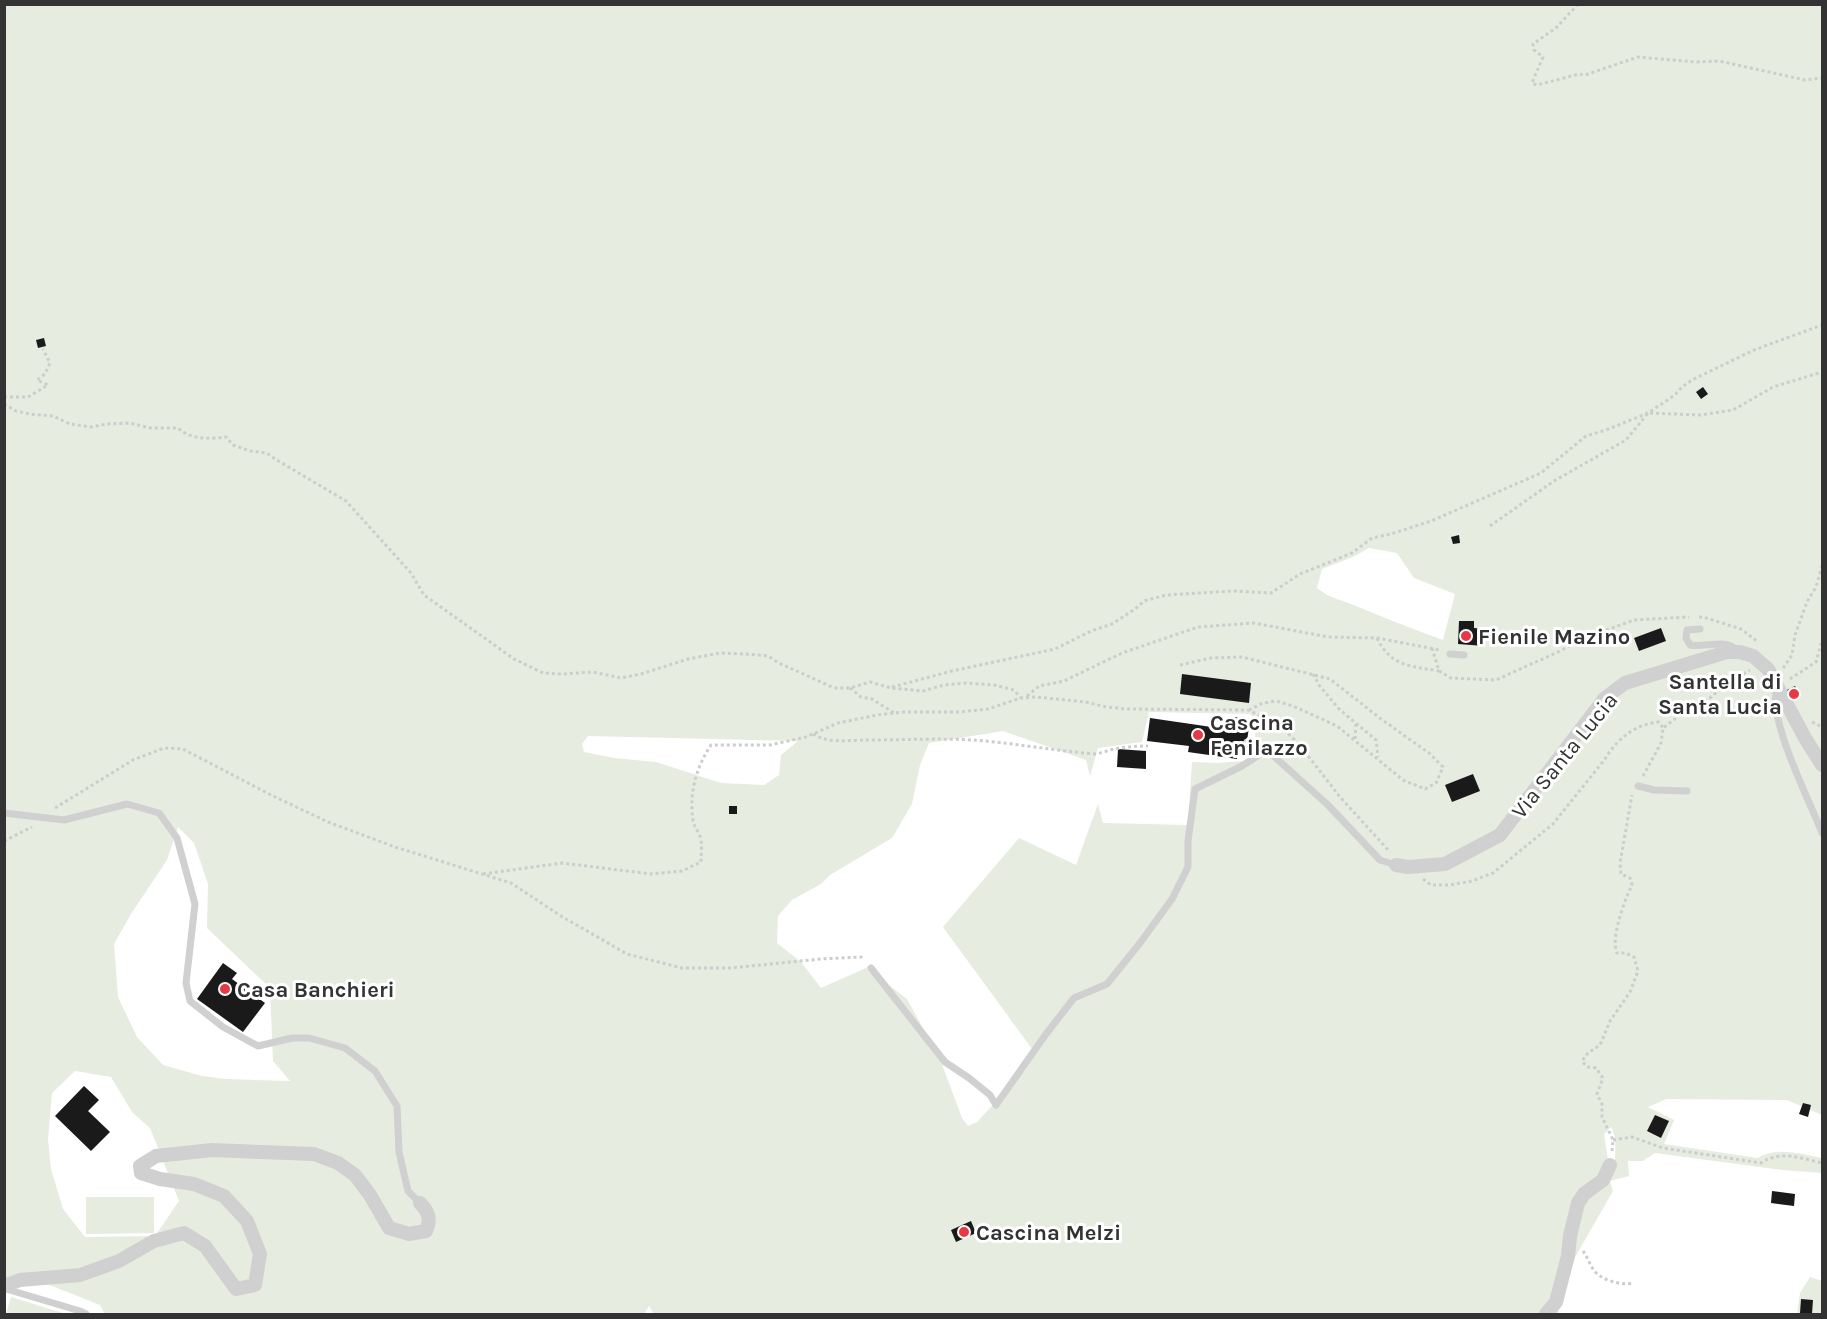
<svg xmlns="http://www.w3.org/2000/svg" width="1827" height="1319" viewBox="0 0 1827 1319" font-family="Karla,sans-serif">
  <style>
    .green { fill: #e6ecdf; fill-rule: evenodd }
    .building { fill: #1a1a1a }
    .lines { fill: none; stroke-linecap: round; stroke-linejoin: round }
    .path { stroke: #cdcdcd; stroke-width: 3; stroke-dasharray: 3 3; stroke-linecap: butt }
    .service { stroke: #d0d0d0; stroke-width: 7 }
    .minor { stroke: #d0d0d0; stroke-width: 14 }
    .poi-dot { fill: #e63946; stroke: #fff; stroke-width: 2 }
    .labels { text-anchor: middle; stroke-width: 6; stroke-linejoin: round; paint-order: stroke }
    .poi-label { font-size: 22px; font-weight: bold; fill: #333; stroke: #fff; text-anchor: start }
    .street-label { font-size: 22px; fill: #333; stroke: #fff }
  </style>
  <rect width="100%" height="100%" fill="#fff"/>
  <!-- green -->
  <path class="green" d="M4 5H1822V1115L1787 1100 1666 1099 1648 1107 1674 1120 1664 1144 1758 1158C1776 1146 1802 1154 1822 1158V1173L1782 1170 1655 1153 1643 1161H1628L1629 1176 1610 1181 1613 1191 1574 1259C1574 1243 1573 1224 1581 1209 1589 1194 1603 1193 1610 1180 1616 1169 1618 1137 1611 1127L1604 1134 1608 1160 1602 1172 1594 1181 1579 1192 1573 1202 1564 1253 1553 1293 1559 1314H654L649 1306 644 1314H105L100 1305 47 1284H5ZM1369 548 1397 553 1414 578 1455 594 1443 640C1412 629 1381 616 1351 604 1336 598 1330 598 1317 588L1322 569 1353 557ZM1149 712 1250 714 1256 722 1254 753 1243 761 1218 763 1192 762 1188 825 1103 823 1098 804 1076 865 1019 838 943 927 1035 1053 1026 1069 977 1122 968 1126 962 1118 940 1059 907 999 866 968 821 988 801 962 777 943 778 916 792 900 821 884 830 875 892 838 912 804 920 765 929 743 1003 731 1086 760 1090 776 1098 748 1142 742ZM588 736 798 741 781 755 779 775 764 785 721 783 656 762 614 758 584 752 582 744ZM178 827 194 843 208 884 207 928 270 988 273 1061 290 1081 226 1079 202 1076 163 1065 137 1037 118 997 114 944 131 914 167 860ZM75 1071 111 1077 132 1112 150 1128 179 1201 155 1236 85 1237 63 1209 51 1169 48 1139 52 1093Z
    M86 1197H154V1233L86 1234Z
    M1810 1277 1822 1281V1314H1797L1800 1293Z
    M11 1297 66 1314H6Z"/>
  <!-- building -->
  <path class="building" d="M44 338 46 346 38 348 36 340Z
    M1703 387 1708 394 1701 399 1696 392Z
    M1459 535 1460 543 1453 544 1451 537Z
    M1459 621H1474V628L1485 629 1484 646 1458 644Z
    M1661 628 1666 641 1639 651 1634 638Z
    M1182 674 1251 683 1249 703 1180 694Z
    M1795 686 1800 697 1793 701 1787 690Z
    M1234 717 1250 719 1246 749 1238 748 1237 759 1188 752 1189 746 1147 741 1150 718 1232 730Z
    M1118 749 1146 751V769L1117 767Z
    M1473 774 1480 791 1452 802 1445 785Z
    M729 806H737V814H729Z
    M223 963 237 973 232 979 265 1003 243 1032 197 999Z
    M84 1086 99 1100 88 1111 110 1132 91 1151 55 1116Z
    M1803 1103 1811 1105 1808 1117 1799 1114Z
    M1655 1115 1669 1121 1661 1138 1647 1131Z
    M1772 1191 1795 1194 1794 1206 1771 1203Z
    M971 1221 976 1233 956 1242 951 1230Z
    M1801 1299 1813 1300 1812 1314 1800 1313Z"/>
  <g class="lines">
    <!-- path -->
    <path class="path" d="M1578 4 1556 28 1533 44 1534 50 1543 57 1532 83 1537 85 1579 74 1585 75 1638 57 1695 62 1719 61 1805 80 1822 78
      M4 397H28L48 385 37 380 45 374 50 363 43 349
      M4 404 16 411 30 414 53 416 70 424 91 427 107 424 130 423 150 428H178C191 440 210 439 226 437L233 445 250 451 267 453 275 459 346 501 411 573 424 595 514 659 543 673 562 674 593 672 621 678 641 674 688 659 720 653 746 654 768 656 779 663 834 688H850L870 682 891 688 923 691 944 685 966 683 994 685 1014 690 1021 698
      M1490 526 1554 481 1626 440 1648 413 1700 415 1733 410 1773 387 1822 372
      M1699 617H1703L1741 629 1758 642
      M1377 638C1391 667 1411 666 1439 671
      M1432 648 1439 671 1451 678 1496 680 1560 651 1582 639 1634 620 1689 617
      M1180 665 1211 658 1242 657 1330 679 1381 719 1429 753 1443 767 1436 783 1425 789 1403 780 1337 726 1293 706 1276 701 1263 703 1249 710
      M1783 668 1792 655 1795 635 1807 602 1816 587 1822 566
      M1313 674 1319 685 1339 709 1376 740 1378 757
      M1790 679 1816 662 1821 644H1822
      M892 687 952 671 1055 649 1091 631 1112 624 1135 609 1144 601 1166 595 1233 591 1271 593 1300 574 1352 553 1372 538 1391 534 1431 521 1541 473 1586 436 1606 430 1648 413 1675 395 1682 387 1692 380 1754 350 1822 325
      M850 688 861 697 872 699 894 713
      M1027 696 1039 686 1064 681 1122 653 1198 627 1254 623 1328 637 1377 638 1440 650
      M1812 722 1822 727
      M813 734C828 744 850 740 867 740 903 740 938 738 973 740 1014 743 1055 751 1097 754 1114 748 1129 746 1148 746
      M1355 739 1356 723
      M1643 776 1661 743 1663 728 1688 709 1710 698 1726 684 1750 670
      M55 808 133 760 164 748 183 749 271 795 328 822 395 847 511 883 561 916 627 954 682 968H730L821 959 861 957 864 960
      M4 841 32 827
      M483 874 562 863 651 874 682 871 701 862C701 853 703 841 699 834 697 829 694 826 693 821 689 792 696 768 711 745H770L806 737 838 723 877 715 903 712H959L988 709 1021 698 1036 697 1086 702 1106 707 1128 709 1249 710 1282 728 1299 744 1340 797 1390 852
      M1423 879 1431 885H1450L1472 881 1493 873 1553 824 1605 759C1617 739 1635 724 1659 722L1663 728
      M1613 1140 1632 1137 1663 1148 1761 1163C1780 1150 1801 1158 1822 1163
      M1612 1151 1613 1140 1602 1117V1104L1597 1094 1603 1078 1596 1068 1587 1067 1582 1061 1588 1053 1600 1045 1610 1021 1630 992 1638 971 1634 957 1625 953H1617C1610 939 1625 899 1632 885L1630 878 1621 874 1620 863 1632 795
      M1583 1251C1587 1256 1589 1263 1593 1269 1600 1280 1621 1286 1634 1283"/>
    <!-- service -->
    <path class="service" d="M1700 629 1687 630 1686 638 1690 645C1704 648 1727 638 1736 650
      M1450 654 1464 655
      M1777 688C1767 719 1810 801 1822 833
      M1247 742 1258 745 1267 750 1328 805 1380 860 1396 865
      M1638 786 1654 790 1687 791
      M4 813 64 820 127 804 159 813 177 838 195 904 186 983 190 1001 223 1027 258 1046 292 1038H309L345 1048 375 1071 397 1106 399 1152 408 1191 420 1203
      M871 968 945 1062 969 1078 990 1095 996 1105 1046 1034 1074 998 1107 984 1140 943 1172 899 1188 867V841L1195 789 1242 766 1267 750
      M6 1289 80 1311 86 1314"/>
    <!-- minor -->
    <path class="minor" d="M1396 865 1408 867 1445 864 1500 835 1605 698 1625 683 1727 652H1740L1753 656 1768 669 1805 738 1822 765
      M4 1286 20 1280 80 1275 119 1261 154 1241 184 1233 205 1246 236 1289 255 1285 260 1254 247 1221 224 1196 194 1184 160 1179 141 1173 140 1166 156 1156 212 1150 314 1154 338 1163 355 1175 370 1195 389 1228 409 1234 426 1231C431 1219 429 1212 420 1203
      M1546 1314 1556 1302 1568 1256 1570 1236 1578 1203 1584 1194 1603 1180 1610 1165"/>
  </g>
  <!-- markers -->
  <g class="poi-dot">
    <circle cx="1466" cy="636" r="6"/>
    <circle cx="1794" cy="694" r="6"/>
    <circle cx="1198" cy="735" r="6"/>
    <circle cx="225" cy="989" r="6"/>
    <circle cx="964" cy="1232" r="6"/>
  </g>
  <g class="labels">
    <!-- poi labels -->
    <g class="poi-label">
      <text x="1478" y="644">Fienile Mazino</text>
      <text x="1782" y="689" text-anchor="end">Santella di<tspan x="1782" dy="25">Santa Lucia</tspan></text>
      <text x="1210" y="730">Cascina<tspan x="1210" dy="25">Fenilazzo</tspan></text>
      <text x="237" y="997">Casa Banchieri</text>
      <text x="976" y="1240">Cascina Melzi</text>
    </g>
    <!-- street labels -->
    <g class="street-label">
      <text transform="translate(1564 755) rotate(-51)" y="8">Via Santa Lucia</text>
    </g>
  </g>
  <!-- border -->
  <rect width="1827" height="1319" fill="none" stroke="#333333" stroke-width="12"/>
</svg>
